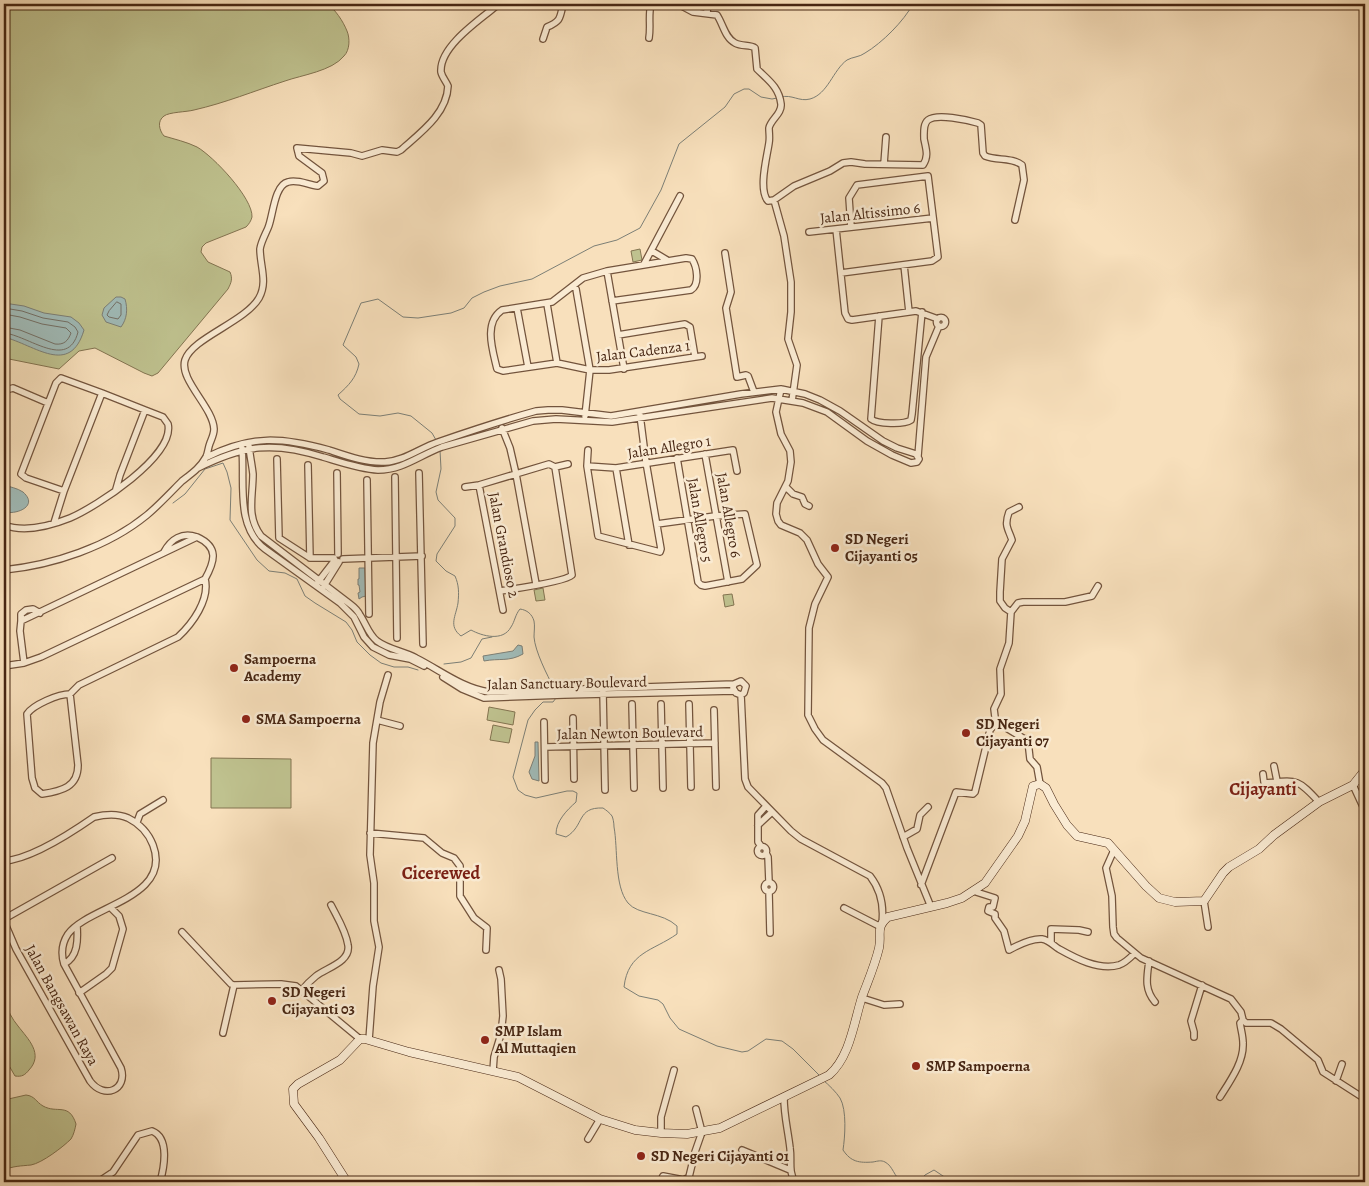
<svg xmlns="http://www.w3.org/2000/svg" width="1369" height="1186" viewBox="0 0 1369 1186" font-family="Alegreya,serif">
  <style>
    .green { fill: #bfc28f; stroke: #837451 }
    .water { fill: #a0bbb8; stroke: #7c7f76 }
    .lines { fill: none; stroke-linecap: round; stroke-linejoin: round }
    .shore { stroke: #747066; stroke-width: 1 }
    .stream { stroke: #7c7f76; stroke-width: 1 }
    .minor-casing { stroke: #73543d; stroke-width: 8 }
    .secondary-casing { stroke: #472613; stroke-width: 9 }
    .minor { stroke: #faebd3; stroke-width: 5.5 }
    .secondary { stroke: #faebd3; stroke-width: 8 }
    .poi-dot { fill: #8f2418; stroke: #faebd3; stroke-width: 2 }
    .labels { text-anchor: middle; stroke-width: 5; stroke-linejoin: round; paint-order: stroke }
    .street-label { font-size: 15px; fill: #472613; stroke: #faebd3 }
    .poi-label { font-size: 15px; font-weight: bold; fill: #472613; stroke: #faebd3; text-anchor: start }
    .quarter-label { font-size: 18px; font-weight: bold; fill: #7a1f14; stroke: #faebd3 }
  </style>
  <rect width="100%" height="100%" fill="#f8e0bc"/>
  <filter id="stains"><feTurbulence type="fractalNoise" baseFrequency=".004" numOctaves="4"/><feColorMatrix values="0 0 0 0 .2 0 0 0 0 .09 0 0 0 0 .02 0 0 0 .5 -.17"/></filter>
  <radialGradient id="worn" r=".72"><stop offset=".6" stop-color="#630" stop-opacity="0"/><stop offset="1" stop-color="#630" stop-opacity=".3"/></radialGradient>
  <!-- green -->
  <path class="green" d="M4 4H327C335 9 343 21 347 31 350 38 350 50 344 56 332 71 302 75 285 81 254 91 225 103 194 110 187 112 169 112 164 116 157 121 159 130 164 136 174 139 187 142 197 147 213 156 253 198 252 217 251 221 249 224 246 227L206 243 202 247 201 252 208 262 230 272C233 279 231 283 228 289L158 373 152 376 144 373 95 348 79 351 59 369 4 358Z
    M640 249 642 260 633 262 631 251Z
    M543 588 545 600 536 601 534 590Z
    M732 594 734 605 725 607 723 595Z
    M489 707 515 712 513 725 487 720Z
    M493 725 512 729 509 743 490 740Z
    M211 758 291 759V808H211Z
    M4 1002C8 1010 12 1019 18 1026 28 1039 44 1054 29 1070 25 1075 22 1077 15 1076L4 1057Z
    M26 1095C35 1096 36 1102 43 1106 57 1114 69 1102 76 1124 75 1129 74 1134 71 1139 63 1147 42 1163 31 1165 21 1166 13 1166 4 1170V1100Z"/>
  <!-- water -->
  <path class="water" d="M116 297H121L125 299C128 309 127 319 121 327L106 322 102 315 104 308Z
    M4 303 24 306 44 313 71 317 79 323 84 330C70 377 35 345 4 337Z
    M4 485C10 487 17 488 23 492 39 506 17 515 4 512Z
    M359 568H365L366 596 362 597 359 599 358 593 360 592 359 585H358V579H359Z
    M518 645 522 646 523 654C509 662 499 658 484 661L483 656 513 651Z
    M535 742H538L539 781 532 779 529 772 535 756Z"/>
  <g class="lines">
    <!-- shore -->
    <path class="shore" d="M117 302 121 304V315L118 319 109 317 107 315 109 311Z
      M4 308 22 311 43 318 68 322 75 327 78 332C68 371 28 335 4 333
      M4 314 20 317 42 324 66 328 71 333C68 341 64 345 55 344L20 330 4 327"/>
    <!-- stream -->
    <path class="stream" d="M781 97C792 94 799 102 810 99 828 94 833 70 847 60 852 57 860 57 865 53 882 43 904 21 913 4
      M436 440 432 433 411 416 398 413 380 416 359 414 340 399 338 395C349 385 356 378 359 364L356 357 343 345 361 303 378 299 403 317 418 318 451 313 464 308 472 298 484 292 500 286 532 279 594 246 617 240 640 228 661 190 679 144 725 107 734 94 744 89H749L761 97 772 99 777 98
      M440 450 441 469 436 492 438 500 455 518V526L437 554 436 561 446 571 455 576C459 585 459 593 458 603 456 616 448 626 461 636L471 630C482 636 503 642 511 627 515 621 515 615 520 609 527 610 532 614 534 621 535 626 534 632 534 637 535 651 547 675 554 688
      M173 503 185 494 205 469 223 463 227 472 231 488 230 520 257 560 269 571 285 573 297 579 305 596 315 603 346 622 352 630 357 642 370 655 381 663 394 667H408L418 670
      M444 664 461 662 471 658 482 639 492 637
      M556 698 553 702H543L535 710 528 720 513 777 518 790 525 795 536 798 567 791H573L577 793 576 802C567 810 556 821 556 834L566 837C585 826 576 807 603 808 606 810 610 813 612 816 613 818 614 823 614 827 618 848 614 886 628 903 638 915 662 912 677 926V934C653 951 628 952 624 987L639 996 658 1000 663 1004 670 1018 679 1029 717 1046 742 1052 748 1051 766 1039 782 1041 793 1049 819 1075
      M823 1080C829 1085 836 1092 840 1098 847 1110 845 1137 843 1150 851 1162 859 1163 873 1162 878 1161 881 1160 885 1162 893 1166 894 1177 902 1182
      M919 1182 925 1175 934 1170 946 1178 947 1182"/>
    <defs>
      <path id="minor" d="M678 4 693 12 717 15C723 24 725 38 735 43 742 47 750 44 755 48L757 69C768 80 779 87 781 104 782 114 771 119 769 128 769 133 770 138 769 143 767 157 758 190 768 201L774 200 794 186 830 171 843 163 851 162 865 164 923 165C929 156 926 149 924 139 924 133 923 124 928 120 937 113 967 120 978 123L981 125 983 153 985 156C997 161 1012 157 1022 165L1024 180 1015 220
        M707 13 708 4
        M649 38C651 26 648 16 651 4
        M543 39 547 27C561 21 560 18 563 4
        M884 164 886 137
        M774 200 784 236 791 282V312L788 339 797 365 792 401
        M836 229 845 313 848 319 852 320 916 311 938 319
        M809 232 933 218
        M652 251 667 260
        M725 253 731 292 726 308 737 377 746 375 748 376 754 392
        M644 264 680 196
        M904 265 909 312
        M607 271 624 369
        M841 273 932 261 938 257 928 176 857 185 849 198 851 227
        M573 286 576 289 590 370 585 416
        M612 301 691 290C700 284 697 267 692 259L686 258 607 271 583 278 552 302 502 310C483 323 493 351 497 369L503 371 557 363 590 370H609L702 356
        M547 304 557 363
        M517 308 528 367
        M879 316 871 419C877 424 904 425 911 420L912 414 922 312
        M936.5 322a4.5 4.5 0 1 1 9 0a4.5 4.5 0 1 1-9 0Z
        M618 335 685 324 690 327 695 357
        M781 389 776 412 781 434 790 451 791 462 788 481 777 503 776 514 778 521 781 525 800 533 807 540 818 564 828 577 815 604 809 628 808 715 815 729 823 740 882 783 886 788 907 848 931 907
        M102 393 145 410
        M4 395 6 390 13 388 48 403
        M502 428 510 448 516 474 536 584
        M249 446C250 456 252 465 253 474 253 497 246 516 261 536L350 604C354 607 358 611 360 615 366 624 369 635 377 641 389 650 404 651 416 658 440 670 462 688 489 692L734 684 741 681 746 686 744 693 741 695 736 693 733 688 734 684
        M242 448C245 482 235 526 265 549L340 603 354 617 364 637 373 647 389 655 410 659 424 666
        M588 450 587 466 598 536 660 552 661 549 646 462 640 415
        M705 454 728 582
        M918 456 926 357 939 326
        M277 459 279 538 310 558H334
        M308 465 310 558
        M587 466 616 468 733 450 737 471
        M198 468C244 445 273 441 323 457 340 462 360 469 378 470 403 470 420 455 442 447L533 421 556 419 612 422 772 398 803 403 827 412 867 441 892 455 911 463 917 462 919 459 916 454 897 448 883 441 840 411 820 400 805 394 781 389 741 394 611 416 562 410H548L536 411C503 420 470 431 438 442 420 448 404 461 385 462 366 463 347 456 329 450 281 437 252 435 207 457
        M616 468 629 545
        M337 473 338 554
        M419 473 423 644
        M395 477 397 638
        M367 480 369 614
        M479 485 503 610
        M465 487 479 485 549 464 555 467 568 464
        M786 487 793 494 802 497 805 504 809 506
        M54 523 64 491 102 393 61 378 56 383 21 474 26 478 64 491
        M657 524 715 516 745 514 757 565 742 579 705 586 701 585 698 582 677 458
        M4 525C25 533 50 526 70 518 96 507 175 456 168 424L163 417 145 410 120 475 116 489
        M164 552C171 539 182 532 197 537
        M343 559 422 556
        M4 570C53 565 108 547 147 515 159 505 170 493 182 481 191 474 200 468 206 457 208 453 208 448 210 443 212 438 214 434 214 429 213 407 179 380 185 360 192 338 245 322 259 298 268 282 260 266 260 249 261 242 265 235 268 228 273 217 274 185 288 182 298 179 308 185 318 186L324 181 322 173 299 156 297 148 351 153 362 156 382 150 397 152 401 150C420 133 447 114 448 86 446 81 442 77 441 72 439 46 482 18 499 4
        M318 582 335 560
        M324 586 339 562
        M500 591C513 589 565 582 572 575L555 467
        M1011 612 1018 603 1023 602H1065L1092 596 1098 586
        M21 621 20 631 24 663
        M4 666 24 663 41 657 205 579C215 561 219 547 197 537L21 621V614L26 610 33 609 40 613
        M443 677 462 689 484 698 564 695 734 691
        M603 692 605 790
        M70 694 78 765C78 787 62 791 42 794L35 788 32 778 27 714C33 705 58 694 70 694Z
        M70 694 79 685 178 637C192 624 210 600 205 579
        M741 695 745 779 748 787 791 831 801 839 870 876C880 889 884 906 882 923
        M632 704 634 788
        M661 704 663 788
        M689 704 691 787
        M714 710 716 787
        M573 718 574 779
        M377 720 400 726
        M544 722 545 780
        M996 725 994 709 1001 694 1000 669 1009 643 1011 612 1005 608 1000 601V592L1002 559 1012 540C1008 528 1004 526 1009 512L1019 507
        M545 747 715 743
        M1274 766 1277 781
        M1263 774 1264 782 1265 783C1297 780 1297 778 1319 802
        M1353 785 1365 811
        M137 822 140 814 163 800
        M758 825 772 812
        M370 833 424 838 442 853 454 858 460 866V896L474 918 487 928 486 950
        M903 837 917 829 920 815 928 807
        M761 846 758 842V815L766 806
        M757.5 851a4.5 4.5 0 1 1 9 0a4.5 4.5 0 1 1-9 0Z
        M1114 850 1106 868 1112 896 1113 927 1114 934 1117 938 1141 958 1231 999 1241 1012 1243 1020 1246 1023H1271L1281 1029 1318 1060 1323 1072 1365 1099
        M766 853 768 857 769 882
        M4 861C32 859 71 833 94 817 106 814 117 813 128 818 140 824 148 832 153 845 173 898 88 906 68 934 62 943 61 954 64 964L121 1068C128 1090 104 1100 90 1081L16 949 4 921
        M764.5 887a4.5 4.5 0 1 1 9 0a4.5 4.5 0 1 1-9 0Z
        M921 885 956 792 973 794 975 792 990 730C994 724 997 724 1003 726L1028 741 1030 759 1037 767 1040 784
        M973 891 995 898 993 907H989L988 911 995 914V918L1004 931 1009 950C1018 945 1031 938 1042 939 1049 940 1054 946 1059 949 1075 958 1099 971 1119 965 1125 963 1130 958 1134 954
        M769 892 770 933
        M1204 901 1208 927
        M844 908 879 926
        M4 919 112 858
        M182 932 231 984 234 985 281 984 296 986 360 1039
        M1051 943V929L1079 930 1088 932
        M1149 961C1147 977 1144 989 1155 1002
        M64 964C78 957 78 940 77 926
        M302 990C306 985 311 980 316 976 326 968 351 962 348 945 346 931 337 917 331 905
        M79 993 106 974 112 968 123 929 119 916 111 908
        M862 998 884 1005 900 1004
        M223 1033 234 985
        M1194 1037V1032L1191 1021 1202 985
        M369 1040 373 986 379 947 374 921V883L370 855 373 743 380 702 388 675
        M493 1071 494 1057 501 1034 503 1016 501 979 499 970
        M1336 1081 1342 1064
        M1220 1097C1230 1081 1244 1062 1243 1043 1243 1036 1241 1030 1240 1023L1243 1020
        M784 1098C784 1116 788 1130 790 1148 792 1161 788 1171 795 1182
        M661 1133V1117L674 1070
        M588 1139 600 1119
        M742 1150 790 1170
        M98 1182 113 1172 138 1135 152 1131C170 1138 164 1168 160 1182
        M660 1182 663 1176 684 1180 689 1177 695 1152 702 1132 696 1109"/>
      <path id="secondary" d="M347 1182 319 1138 294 1104 293 1089 298 1084 340 1060 360 1039H365L409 1052 518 1077 600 1119 635 1130 661 1133 687 1134 720 1128 829 1075C850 1057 854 1022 862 997 868 981 875 965 879 948 882 934 875 928 888 917L947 903 962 898 985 883 1018 836 1025 821 1033 786 1040 784 1046 788 1054 804 1067 825 1077 836 1108 843 1146 886 1159 898 1175 902 1204 901 1223 873 1229 867 1259 849 1274 835 1319 802 1353 785 1365 770"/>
    </defs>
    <!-- minor casing -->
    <use href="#minor" class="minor-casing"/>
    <!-- secondary casing -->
    <use href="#secondary" class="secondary-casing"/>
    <!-- minor -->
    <use href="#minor" class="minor"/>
    <!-- secondary -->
    <use href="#secondary" class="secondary"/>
  </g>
  <!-- markers -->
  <g class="poi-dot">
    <circle cx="835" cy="548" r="5"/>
    <circle cx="234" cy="668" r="5"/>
    <circle cx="246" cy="719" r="5"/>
    <circle cx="966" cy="733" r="5"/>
    <circle cx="272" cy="1001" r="5"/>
    <circle cx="485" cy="1040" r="5"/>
    <circle cx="916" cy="1066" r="5"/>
    <circle cx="641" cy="1156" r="5"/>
  </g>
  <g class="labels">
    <!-- street labels -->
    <g class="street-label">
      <text transform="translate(870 213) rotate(-6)" y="5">Jalan Altissimo 6</text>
      <text transform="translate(643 351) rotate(-7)" y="5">Jalan Cadenza 1</text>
      <text transform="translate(669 447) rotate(-9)" y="5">Jalan Allegro 1</text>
      <text transform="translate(729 515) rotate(80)" y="5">Jalan Allegro 6</text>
      <text transform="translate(700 520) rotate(80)" y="5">Jalan Allegro 5</text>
      <text transform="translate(504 545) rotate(79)" y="5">Jalan Grandioso 2</text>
      <text transform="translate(567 683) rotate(-1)" y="5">Jalan Sanctuary Boulevard</text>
      <text transform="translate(630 733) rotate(-1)" y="5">Jalan Newton Boulevard</text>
      <text transform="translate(62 1005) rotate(61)" y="5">Jalan Bangsawan Raya</text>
    </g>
    <!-- poi labels -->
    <g class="poi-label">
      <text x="845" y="544">SD Negeri<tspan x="845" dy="17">Cijayanti 05</tspan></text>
      <text x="244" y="664">Sampoerna<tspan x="244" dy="17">Academy</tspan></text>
      <text x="256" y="724">SMA Sampoerna</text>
      <text x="976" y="729">SD Negeri<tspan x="976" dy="17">Cijayanti 07</tspan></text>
      <text x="282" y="997">SD Negeri<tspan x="282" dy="17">Cijayanti 03</tspan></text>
      <text x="495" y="1036">SMP Islam<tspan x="495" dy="17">Al Muttaqien</tspan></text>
      <text x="926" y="1071">SMP Sampoerna</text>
      <text x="651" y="1161">SD Negeri Cijayanti 01</text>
    </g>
    <!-- quarter labels -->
    <g class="quarter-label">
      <text x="1263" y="795">Cijayanti</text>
      <text x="441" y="879">Cicerewed</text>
    </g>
  </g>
  <!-- margin -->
  <rect width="1369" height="1186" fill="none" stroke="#f8e0bc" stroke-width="20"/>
  <rect x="5" y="5" width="1359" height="1176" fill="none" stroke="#472613" stroke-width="2.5"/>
  <rect x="10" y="10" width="1349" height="1166" fill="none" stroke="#472613"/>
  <rect width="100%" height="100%" filter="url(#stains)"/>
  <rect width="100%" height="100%" fill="url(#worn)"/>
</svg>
